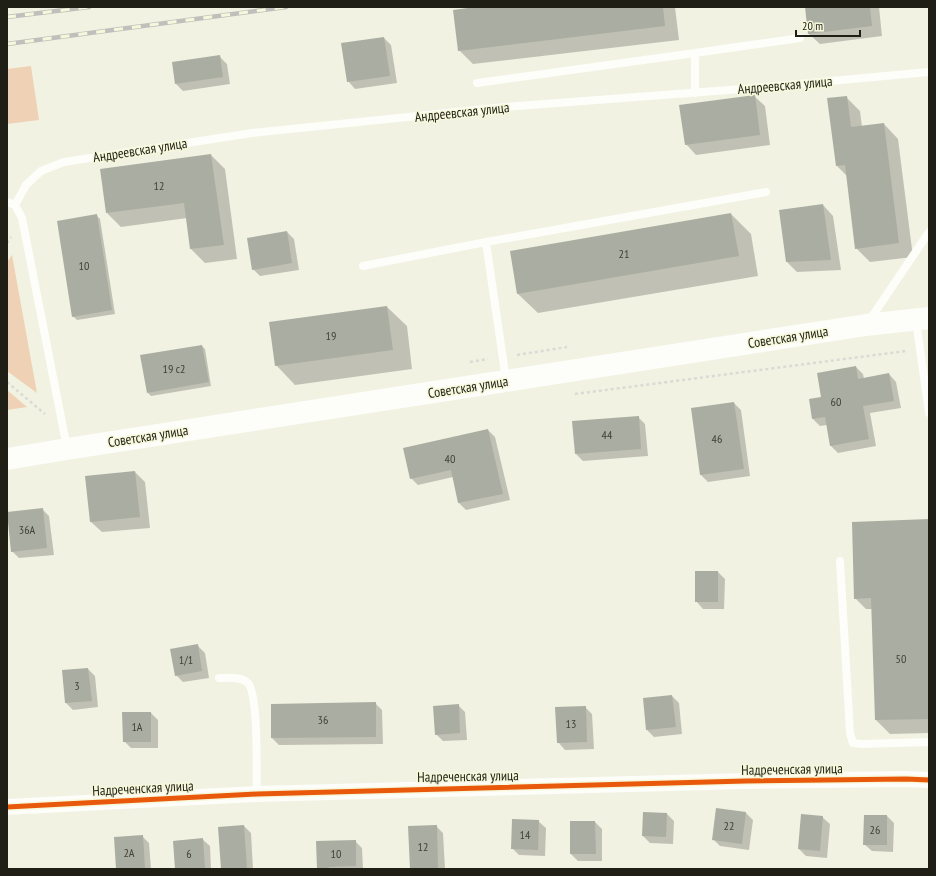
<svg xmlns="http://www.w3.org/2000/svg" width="936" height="876" viewBox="0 0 936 876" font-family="'PT Sans Narrow',sans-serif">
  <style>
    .green { fill: #efd2b5 }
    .shadow { fill: #0003 }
    .building { fill: #aaada1 }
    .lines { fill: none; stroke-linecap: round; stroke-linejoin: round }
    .path { stroke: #dadad6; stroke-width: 2.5; stroke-dasharray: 3 3; stroke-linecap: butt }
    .service { stroke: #fdfdfa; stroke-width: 8 }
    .minor { stroke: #fdfdfa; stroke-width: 16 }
    .primary { stroke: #fdfdfa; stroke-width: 22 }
    .rail-casing { stroke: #bfbfbc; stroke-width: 4.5 }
    .rail { stroke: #f7f8db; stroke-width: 3; stroke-dasharray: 9; stroke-linecap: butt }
    .cycleway-casing { stroke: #f7f8db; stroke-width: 8 }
    .cycleway { stroke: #e8590c; stroke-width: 5 }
    .labels { text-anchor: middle; stroke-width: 3; stroke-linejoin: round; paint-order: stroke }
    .number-label { font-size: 12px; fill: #424238 }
    .street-label { font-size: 14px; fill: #1f1f15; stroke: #f7f8db }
  </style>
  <rect width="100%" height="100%" fill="#f1f2e1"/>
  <!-- green -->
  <path class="green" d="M31 66 39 120 7 124V69Z
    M12 255 37 393 7 371V262Z
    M7 390 27 407 7 410Z"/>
  <!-- shadow -->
  <path class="shadow" d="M483 7H675L679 40 473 64 459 50Z
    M806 7H879L882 36 820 44 809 34Z
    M384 38 391 45 397 83 355 89 348 81Z
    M220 57 227 64 230 84 183 91 176 84Z
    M754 96 765 106 770 145 696 155 686 144Z
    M846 97 860 111 862 127 884 124 898 139 913 257 870 262 856 248 847 176 837 166 829 99Z
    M211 155 225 169 237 259 205 263 191 249 187 218 121 227 107 213Z
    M823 205 833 216 841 270 797 272 787 262Z
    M731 214 751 234 758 276 538 313 518 294 511 252Z
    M96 215 100 219 115 314 77 320 73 316Z
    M287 232 294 239 299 270 260 276 253 269Z
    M387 307 407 326 412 369 295 385 276 365Z
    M202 346 205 349 211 386 151 396 148 393Z
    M856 367 863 374 864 379 889 374 896 382 901 408 870 413 876 446 838 453 831 446 827 425 820 426 813 419 810 399 822 398Z
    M734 403 741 410 750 476 708 482 701 475Z
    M638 417 645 424 648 456 583 461 576 454Z
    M488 430 495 437 510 500 466 510 459 503 453 477 418 485 411 478Z
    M135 472 145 482 150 528 102 532 91 522Z
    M42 509 49 516 54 555 19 558 12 551Z
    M929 520V733L890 734 876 720 872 609H866L855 598Z
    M718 572 725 579 724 609H703L696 601Z
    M198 646 205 653 209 678 183 682 176 675Z
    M88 669 95 676 98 707 73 710 66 703 63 671Z
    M672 696 679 703 682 734 654 737 647 730Z
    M375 703 382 710 383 744 279 745 272 738Z
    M458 705 465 712 467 740 443 741 436 734Z
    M585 707 592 714 594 749 565 750 558 742Z
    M151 713 158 720V748H131L124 741Z
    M746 813 753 820 749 850 720 846 713 839Z
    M667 814 674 821 673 844 650 843 643 836Z
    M887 816 894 823 893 852 872 851 864 844Z
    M822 817 830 824 827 858 806 856 799 849Z
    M538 821 546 828 545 856 519 855 512 848Z
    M595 822 602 829V861H578L571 854Z
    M244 826 251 833 253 869H222Z
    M436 826 443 833 445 869H411Z
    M142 836 149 843 151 869H117Z
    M202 839 210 846 211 869H176L174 841Z
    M355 841 362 848 363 869H318Z"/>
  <!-- building -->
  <path class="building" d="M475 7H663L665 26 458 51 453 10Z
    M805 7H870L872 26 808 34Z
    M384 37 390 76 347 82 341 43Z
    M220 55 223 77 175 84 172 62Z
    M755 95 760 135 685 145 679 105Z
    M847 96 851 127 884 123 899 243 855 249 845 165 836 166 827 98Z
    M211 154 224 245 190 249 184 203 106 213 100 169Z
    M823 204 831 260 786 262 779 210Z
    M731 213 739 256 517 294 510 251Z
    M97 214 112 310 72 317 57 221Z
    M287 231 292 263 252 270 247 238Z
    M387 306 393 350 275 366 269 322Z
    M202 345 209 382 147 393 140 355Z
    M856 366 858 379 889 373 894 401 863 406 869 439 830 446 825 417 812 419 809 399 821 397 817 373Z
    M734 402 744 469 700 475 691 408Z
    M639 416 641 449 575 454 572 421Z
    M488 429 503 494 458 503 451 470 410 479 403 448Z
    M135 471 140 517 90 522 85 476Z
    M43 508 47 548 11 552 7 512Z
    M929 519V719L875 720 871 598 854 599 852 522Z
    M695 571H718V602H695Z
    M198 644 202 671 175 676 170 649Z
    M88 668 92 701 65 703 62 670Z
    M672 695 676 727 646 730 643 698Z
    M376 702V737L271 738V704Z
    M459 704 460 733 435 735 433 706Z
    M586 706 587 742 557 743 555 707Z
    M122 712H151V742H123Z
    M716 808 746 812 742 844 712 840Z
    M643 812 667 813 666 837 642 836Z
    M801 814 823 816 820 851 798 849Z
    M864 815H887V845H863Z
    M512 819 539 820 538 850 511 849Z
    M570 821H595L596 854H570Z
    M244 825 247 869H221L218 827Z
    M437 825 438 869H410L408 826Z
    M143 835 145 869H116L114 837Z
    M203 838 205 868 175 869 173 841Z
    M356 840V866L329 867V869H317L316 841Z"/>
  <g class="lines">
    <!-- path -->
    <path class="path" d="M7 243 11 237
      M517 355 567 347
      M470 362 488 359
      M7 382 45 414
      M575 394 906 351"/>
    <!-- service -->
    <path class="service" d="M477 83 695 53
      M695 93V53L800 38
      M7 202 15 205 22 218 67 448
      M15 205 26 185 41 171 64 162 252 133 505 107 742 89 929 72
      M486 242 506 380
      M363 266 486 242 766 192
      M869 321 929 232
      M916 321 929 413
      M840 561 850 733 853 743 862 744 929 742
      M219 678C227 678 241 676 248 683 259 696 256 774 257 794"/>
    <!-- minor -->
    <path class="minor" d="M7 807 257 794 746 781 906 779 929 780"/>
    <!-- primary -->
    <path class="primary" d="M7 459 67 449 866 325 929 318"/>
    <defs>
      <path id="rail" d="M7 17 89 7
        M7 44 286 7"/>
    </defs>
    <!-- rail casing -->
    <use href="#rail" class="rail-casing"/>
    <!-- rail -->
    <use href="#rail" class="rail"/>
    <defs>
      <path id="cycleway" d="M7 807 257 794 746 781 906 779 929 780"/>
    </defs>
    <!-- cycleway casing -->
    <use href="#cycleway" class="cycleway-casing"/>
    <!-- cycleway -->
    <use href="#cycleway" class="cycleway"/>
  </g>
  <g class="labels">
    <!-- number labels -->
    <g class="number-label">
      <text x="159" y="190">12</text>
      <text x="624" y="258">21</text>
      <text x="84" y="270">10</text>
      <text x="331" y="340">19</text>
      <text x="174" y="373">19 с2</text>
      <text x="836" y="406">60</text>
      <text x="607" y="439">44</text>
      <text x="717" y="443">46</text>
      <text x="450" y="463">40</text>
      <text x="27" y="534">36А</text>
      <text x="901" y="663">50</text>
      <text x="186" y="664">1/1</text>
      <text x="77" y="690">3</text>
      <text x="323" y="724">36</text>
      <text x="571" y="728">13</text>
      <text x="137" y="731">1А</text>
      <text x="729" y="830">22</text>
      <text x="875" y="834">26</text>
      <text x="525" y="839">14</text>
      <text x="423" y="851">12</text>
      <text x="129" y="857">2А</text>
      <text x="189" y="858">6</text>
      <text x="336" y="858">10</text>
    </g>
    <!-- street labels -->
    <g class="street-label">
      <text transform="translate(785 85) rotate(-5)" y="5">Андреевская улица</text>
      <text transform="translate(462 112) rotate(-6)" y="5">Андреевская улица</text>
      <text transform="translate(140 150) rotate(-9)" y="5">Андреевская улица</text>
      <text transform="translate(788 337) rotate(-9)" y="5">Советская улица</text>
      <text transform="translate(468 387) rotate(-9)" y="5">Советская улица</text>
      <text transform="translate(148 436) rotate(-9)" y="5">Советская улица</text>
      <text transform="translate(792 769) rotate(-1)" y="5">Надреченская улица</text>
      <text transform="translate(468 776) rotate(-1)" y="5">Надреченская улица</text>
      <text transform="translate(143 788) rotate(-3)" y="5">Надреченская улица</text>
    </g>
  </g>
  <!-- border -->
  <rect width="936" height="876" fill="none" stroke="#1f1f15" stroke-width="16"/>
  <!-- scale -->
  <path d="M796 30v6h64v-6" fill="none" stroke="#1f1f15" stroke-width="2"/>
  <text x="802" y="30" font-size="12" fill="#1f1f15" stroke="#f7f8db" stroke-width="3" paint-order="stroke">20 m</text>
</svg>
